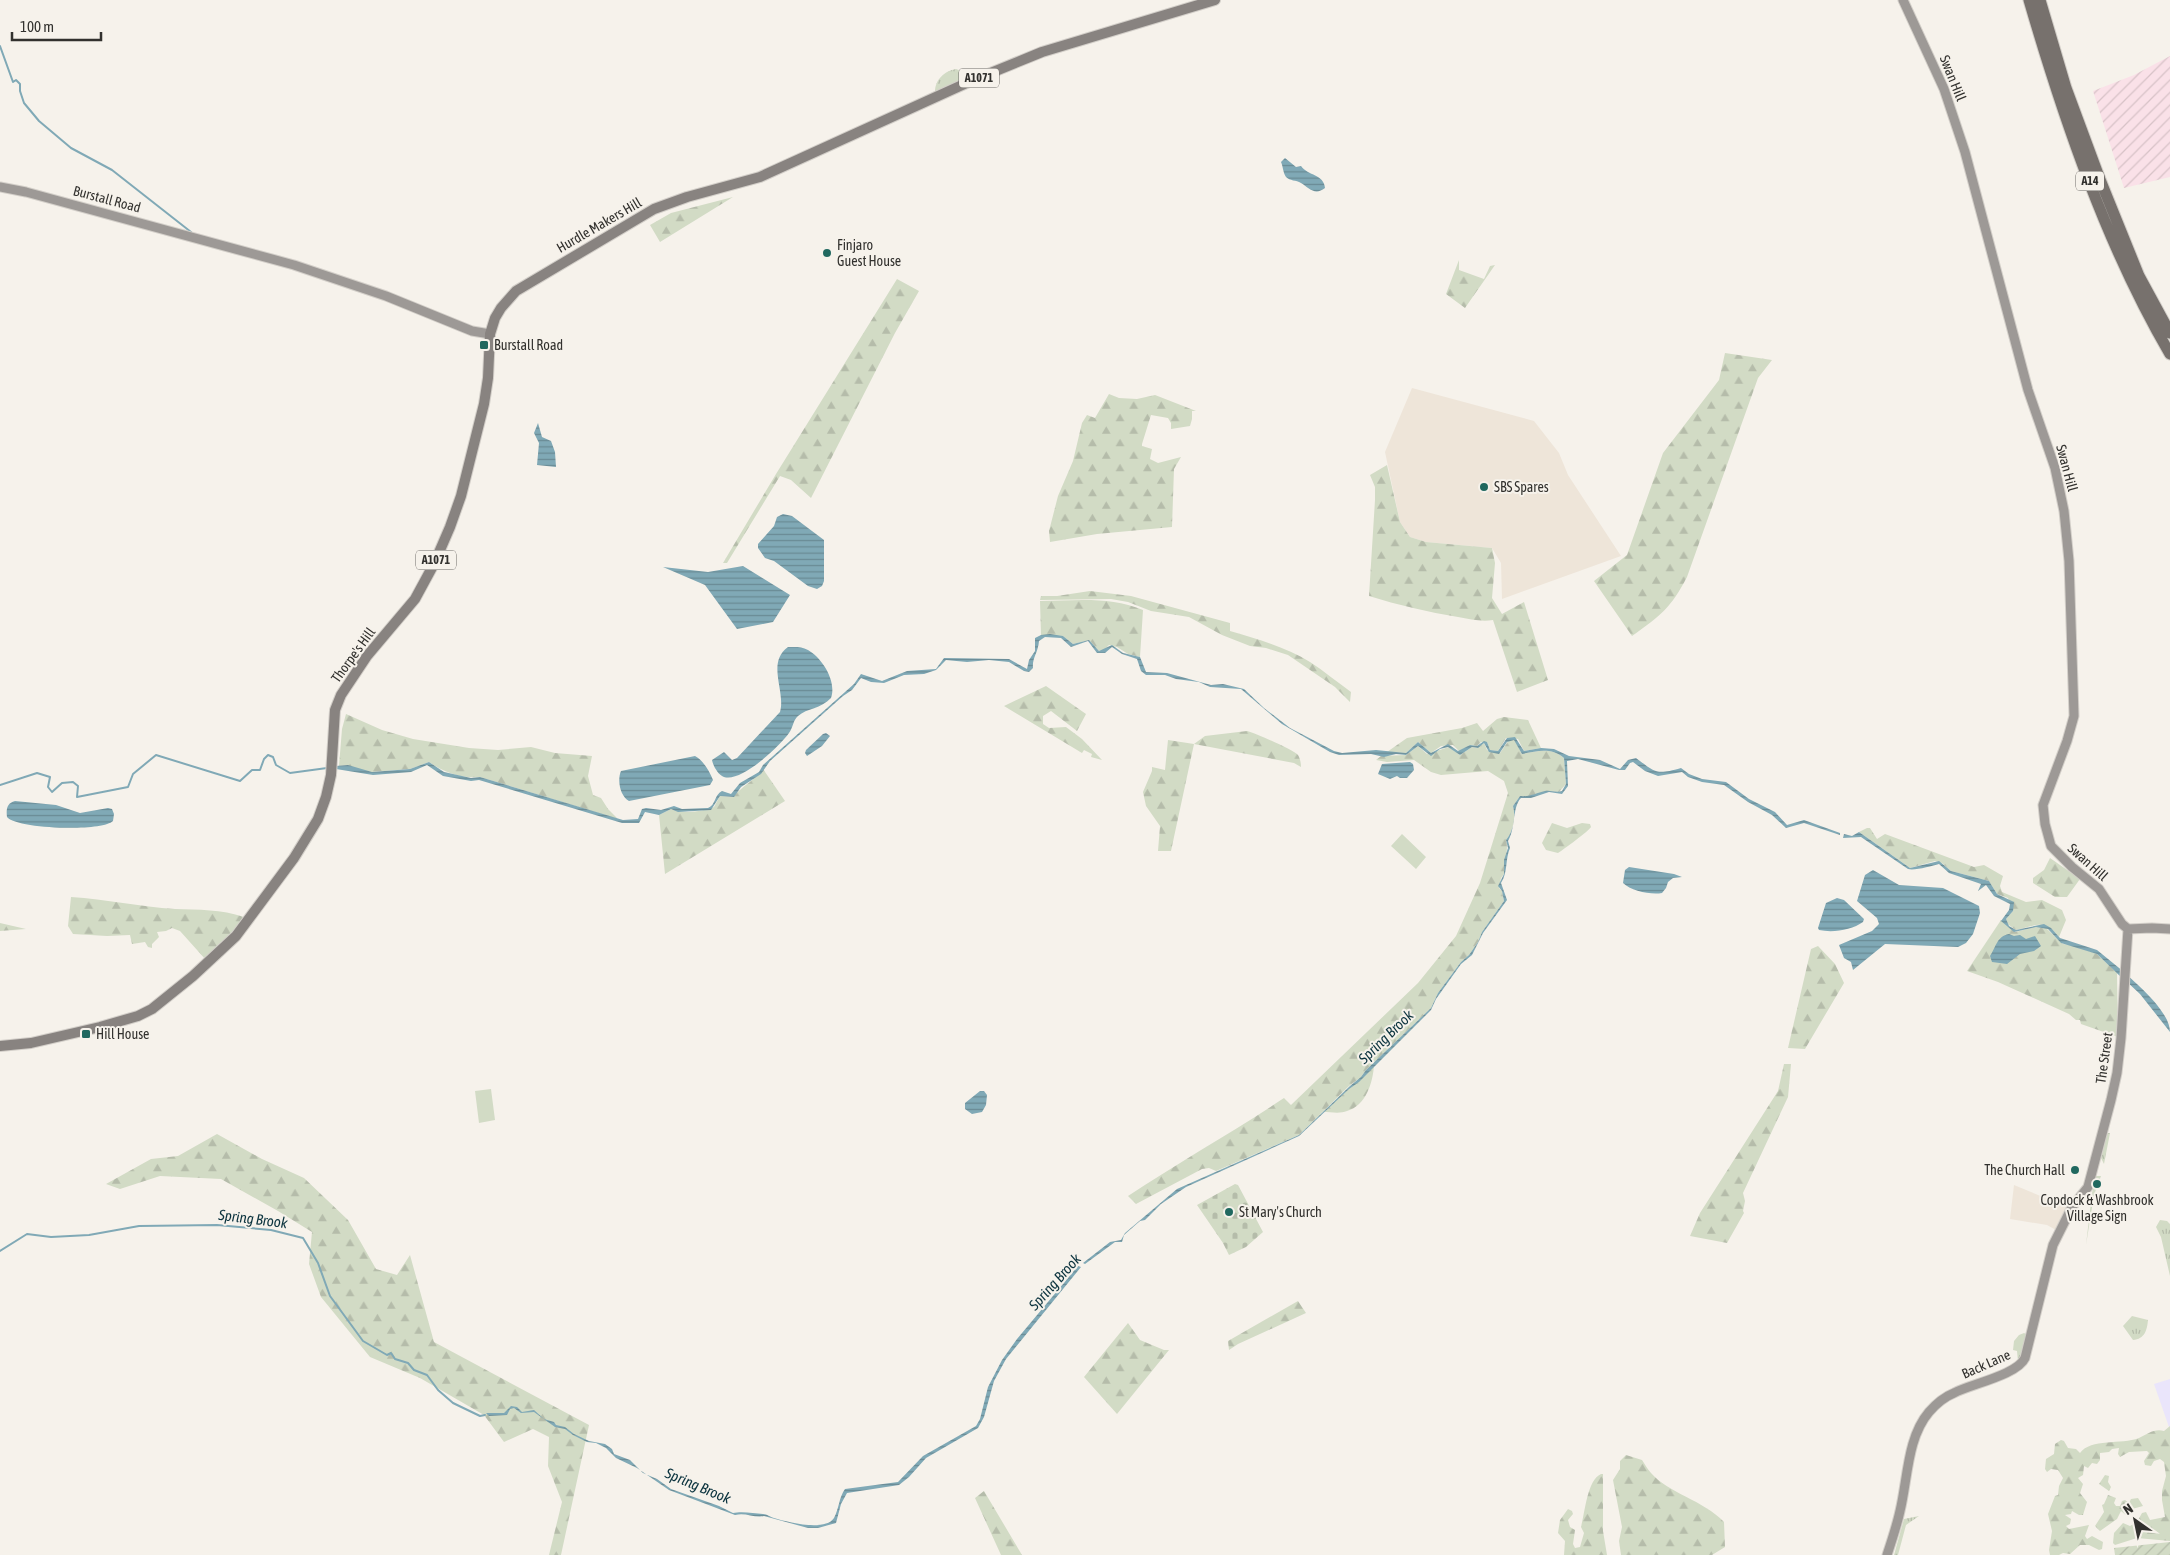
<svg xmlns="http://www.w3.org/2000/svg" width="2170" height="1555" viewBox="0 0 2170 1555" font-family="'Asap Condensed',sans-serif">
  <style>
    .built { fill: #eee5d9 }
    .industrial { fill: url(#industrial-furrows) }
    .education { fill: #eae5fb }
    .grass { fill: url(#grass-tufts) }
    .forest { fill: url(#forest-firs) }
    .cemetery { fill: url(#cemetery-stones) }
    .garden { fill: url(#garden-furrows) }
    .pitch { fill: #d2dbc5 }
    .water { fill: url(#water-rules) }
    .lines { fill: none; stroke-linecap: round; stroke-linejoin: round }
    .stream { stroke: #80a9b6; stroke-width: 2 }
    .secondary-casing { stroke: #d3cfc9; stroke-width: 11 }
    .primary-casing { stroke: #d3cfc9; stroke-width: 12 }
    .highway-casing { stroke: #d3cfc9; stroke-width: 13 }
    .secondary { stroke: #9d9996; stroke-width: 9 }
    .primary { stroke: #888380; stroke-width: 10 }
    .highway { stroke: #77716d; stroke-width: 11 }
    .poi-dot { fill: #20685f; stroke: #f6f2eb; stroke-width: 2 }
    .labels { text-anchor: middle; stroke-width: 4; stroke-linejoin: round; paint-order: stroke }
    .shield { fill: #f6f2eb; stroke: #6d6b67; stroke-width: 1 }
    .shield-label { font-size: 12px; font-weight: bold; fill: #32312e }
    .street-label { font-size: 14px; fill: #32312e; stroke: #f6f2eb }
    .poi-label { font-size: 14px; fill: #32312e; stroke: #f6f2eb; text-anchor: start }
    .water-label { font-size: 15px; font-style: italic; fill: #0b333e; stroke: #f6f2eb }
  </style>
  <defs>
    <pattern id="industrial-furrows" width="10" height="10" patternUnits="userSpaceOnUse" patternTransform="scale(1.25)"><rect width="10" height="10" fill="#fae1e8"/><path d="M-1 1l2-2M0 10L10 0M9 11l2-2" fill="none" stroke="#d7c2c7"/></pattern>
    <pattern id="grass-tufts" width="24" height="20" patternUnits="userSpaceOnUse" patternTransform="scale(1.25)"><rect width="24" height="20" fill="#d2dbc5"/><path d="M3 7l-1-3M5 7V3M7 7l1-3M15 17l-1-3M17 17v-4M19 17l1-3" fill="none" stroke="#b5bcaa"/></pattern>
    <pattern id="forest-firs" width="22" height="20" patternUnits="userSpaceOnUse" patternTransform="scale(1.25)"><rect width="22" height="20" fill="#d2dbc5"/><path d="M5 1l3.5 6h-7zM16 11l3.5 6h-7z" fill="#b5bcaa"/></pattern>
    <pattern id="cemetery-stones" width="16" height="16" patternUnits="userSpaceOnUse" patternTransform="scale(1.25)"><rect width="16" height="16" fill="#d2dbc5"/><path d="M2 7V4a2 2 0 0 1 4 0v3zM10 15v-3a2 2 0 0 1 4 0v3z" fill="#b5bcaa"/></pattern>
    <pattern id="garden-furrows" width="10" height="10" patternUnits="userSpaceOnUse" patternTransform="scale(1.25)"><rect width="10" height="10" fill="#d2dbc5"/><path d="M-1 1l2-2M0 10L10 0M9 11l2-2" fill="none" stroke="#b5bcaa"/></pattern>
    <pattern id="water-rules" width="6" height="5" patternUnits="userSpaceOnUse" patternTransform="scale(1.25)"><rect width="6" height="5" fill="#80a9b6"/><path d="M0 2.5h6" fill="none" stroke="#698a94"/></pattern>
  </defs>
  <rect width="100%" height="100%" fill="#f6f2eb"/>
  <!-- built -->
  <path class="built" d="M1412 388 1534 421 1559 453 1568 475 1621 556 1502 599 1501 563 1492 548 1426 542 1410 537 1400 522 1385 452Z
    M2014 1185 2069 1208 2056 1230 2047 1225 2010 1219Z"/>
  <!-- industrial -->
  <path class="industrial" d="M2170 56V177L2124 188 2093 91 2134 75Z"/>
  <!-- education -->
  <path class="education" d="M2170 1379V1430L2154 1384Z"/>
  <!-- grass -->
  <path class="grass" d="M956 69 964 72 963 79 935 92C935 79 945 71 956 69Z
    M2107 1133H2110L2104 1164 2101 1158Z
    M2096 1176H2101L2094 1195 2086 1245 2092 1193Z
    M2160 1220 2167 1221 2170 1224V1276L2161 1237 2156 1227Z
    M2132 1316 2148 1320C2147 1330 2145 1339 2133 1340L2123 1326Z
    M2024 1333 2028 1335 2023 1356 2018 1362 2017 1351 2013 1350 2014 1341 2019 1335Z
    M1919 1516 1906 1525 1898 1555H1894L1904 1519Z"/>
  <!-- forest -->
  <path class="forest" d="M733 197 660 242 650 225 671 213Z
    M1459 260V270L1484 279 1490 266 1495 265 1465 308 1446 294Z
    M897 279 919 291 895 333 811 498 791 480 780 476 727 563H723L776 474Z
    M1725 353 1772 360 1758 378 1687 577C1671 608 1660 616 1632 636L1594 581 1627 555 1663 453 1719 380Z
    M1109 394 1119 398 1137 399 1155 395 1196 411H1192V419L1190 426 1171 429V423L1168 418 1151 415 1142 444V446L1152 449 1150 459 1158 463 1181 457 1174 469 1172 527 1097 534 1050 542 1049 531 1058 496 1073 461 1082 423 1087 415 1095 418Z
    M1387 465 1400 522 1410 537 1426 542 1492 548 1495 563 1492 598 1502 614 1524 602 1548 680 1517 692 1493 620C1481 622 1470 619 1458 617 1428 612 1398 605 1369 596L1375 500V487L1370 475Z
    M1090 591 1131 596 1230 623V631C1257 639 1286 647 1310 662 1324 671 1337 682 1351 692L1350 702 1335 687 1288 655 1266 648 1250 646 1222 635 1189 617 1151 611 1128 602 1111 599 1040 600 1041 596H1057Z
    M1083 600C1105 600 1123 602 1143 610L1140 657 1128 654 1117 647 1109 645 1104 650 1099 651 1089 640 1073 644 1063 636 1041 635 1040 601Z
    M1046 686 1086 714 1077 731 1051 711 1043 716V724L1049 728 1066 727 1082 739 1102 760 1091 757 1092 754 1084 750 1082 753 1004 706Z
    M346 714 382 730 413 739 469 748 498 750 531 747 555 753 592 756 588 776 593 795 601 798 608 809 618 819 480 777C461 779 444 772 429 762L410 769 372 772 357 770 348 765 339 766 342 729Z
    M1504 717 1528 720 1541 748 1524 751 1518 739 1506 738 1498 751 1490 750 1487 742H1481L1477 746 1470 745 1459 751 1453 745 1441 746 1431 753 1418 742 1406 753 1387 752 1407 738 1462 728 1477 723 1483 731 1497 719Z
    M1247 731C1255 733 1294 750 1298 755 1300 758 1301 763 1301 767L1294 763 1194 744 1171 851H1158L1160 826 1146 806 1143 792 1152 771V767L1165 770 1168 740 1194 744 1205 736Z
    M1509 740H1515L1522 754C1537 751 1551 747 1564 758L1566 784 1559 792 1548 791 1529 797 1520 796 1513 806C1516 817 1513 832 1506 840 1509 849 1504 862 1504 874L1501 878 1499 888 1502 891 1504 901 1482 932 1478 942 1469 955 1461 962 1438 993 1431 1008 1366 1070 1361 1077 1349 1086 1299 1135 1216 1171 1209 1168 1202 1169 1136 1204 1128 1196C1179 1162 1233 1132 1284 1098L1291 1105 1418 983 1456 936 1480 883 1508 793 1504 781 1488 771 1441 775 1431 772 1414 760 1387 762 1376 760 1381 756 1406 755 1418 746 1427 754 1449 747 1460 755 1472 747 1477 748 1484 743 1487 750 1500 753Z
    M763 769 785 801 665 874 659 815 671 809C685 814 701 812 714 807L720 796 733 797C741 787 760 776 763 769Z
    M1552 823 1567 828 1582 823 1590 824 1591 827C1590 830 1563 850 1558 853L1546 850 1542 843Z
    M1867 828H1870L1877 839 1885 834 1974 867 1984 865 2003 876 2000 886 2002 892 2026 902 2042 900 2062 910 2066 920 2059 937C2044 919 2037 925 2016 930L2006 923V919L2013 911 2008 898 1997 894 1989 881 1951 871 1942 863 1935 861 1910 868 1859 832Z
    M2050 858 2080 879 2067 897H2055L2033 883V878L2044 870Z
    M71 897C106 899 140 907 175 909 199 910 221 909 244 917L223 945 206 960 180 931 172 928 166 931 157 932 159 937 152 944V948L148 947 145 942 132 944 130 935 107 936 73 934 68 926Z
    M2001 920 2015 932 2036 927 2046 928 2063 944 2073 945 2097 954 2117 973 2118 1037 2081 1024 2080 1020H2076L2069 1014 1998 982 1967 971Z
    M0 923 26 929 0 931Z
    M1818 946 1835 964 1844 983 1805 1049 1788 1048 1811 949Z
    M1784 1064H1791L1788 1097 1743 1193 1745 1201 1743 1211 1744 1213 1727 1243 1690 1236 1700 1213 1778 1091Z
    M1374 1065C1373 1082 1366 1106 1347 1111 1340 1114 1331 1112 1323 1112Z
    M217 1134 262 1159 304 1178 348 1220 376 1269 397 1275 410 1255 434 1342 589 1425 561 1555H549L562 1502 548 1466 549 1437 533 1429 504 1442 484 1415 420 1378 370 1357 321 1297 309 1264 312 1232 278 1211 221 1179 160 1176 120 1189 106 1184 151 1159 178 1156Z
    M1298 1301 1306 1313 1238 1344 1229 1350 1228 1341Z
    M1128 1323 1140 1340 1164 1350H1169L1117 1414 1084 1377Z
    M2170 1426V1541L2137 1538 2115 1545 2113 1543 2114 1533 2123 1523 2130 1526 2137 1522 2142 1513 2146 1512 2150 1520 2165 1517 2162 1500V1491L2166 1476 2164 1462 2160 1459 2154 1461 2151 1466 2145 1465 2144 1461 2149 1453 2147 1451 2129 1452 2120 1457 2118 1454 2119 1448 2112 1449 2109 1452 2100 1453V1460L2097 1464 2092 1463 2088 1468 2084 1466 2083 1475 2078 1478 2083 1484 2080 1493 2087 1502 2083 1515H2079L2072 1511 2071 1514 2065 1515 2071 1519 2070 1524 2066 1526 2069 1529 2089 1525 2085 1536 2087 1539 2092 1536 2103 1542 2102 1549 2099 1550 2089 1545H2080L2070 1554 2063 1553 2059 1555H2050L2049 1550 2052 1531 2048 1514 2055 1496 2058 1495 2059 1486 2063 1478 2058 1470 2051 1469 2047 1472 2045 1469 2046 1459 2054 1454 2055 1444 2061 1440 2064 1441 2068 1448 2076 1449 2080 1453C2091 1438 2121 1445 2139 1438 2147 1434 2155 1428 2164 1431Z
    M1626 1455 1642 1460C1645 1464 1647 1469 1651 1473 1668 1493 1703 1500 1724 1522L1725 1547 1712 1555H1621L1619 1541 1622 1527 1613 1480 1620 1469V1461Z
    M1601 1474H1603V1531L1607 1555H1564L1565 1541 1558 1533 1560 1520 1568 1509 1572 1511 1573 1514 1568 1520 1570 1527 1575 1530 1573 1544 1575 1548 1580 1547 1584 1533 1581 1527C1585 1513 1587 1480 1601 1474Z
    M2105 1475 2109 1476 2108 1482 2111 1487 2109 1491 2099 1484Z
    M984 1491 1022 1555H1001L975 1498Z
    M2108 1495 2116 1498 2114 1503 2116 1506H2120L2122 1501 2125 1500 2129 1503 2131 1499 2138 1498 2143 1506 2132 1509 2128 1517 2121 1511 2117 1519 2100 1531 2095 1526 2104 1512 2102 1505 2104 1504Z"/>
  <!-- cemetery -->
  <path class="cemetery" d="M1235 1184 1238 1185 1263 1232 1246 1247 1229 1255 1223 1243 1197 1205Z"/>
  <!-- garden -->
  <path class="garden" d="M2170 1542V1555H2115L2114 1548Z"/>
  <!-- pitch -->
  <path class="pitch" d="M1402 834 1426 857 1416 869 1391 846Z
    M491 1089 495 1120 479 1123 475 1091Z"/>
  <!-- water -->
  <path class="water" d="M1285 158 1296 167 1301 166C1308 176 1324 174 1325 188 1315 196 1309 188 1301 183 1296 180 1290 181 1286 177 1283 173 1283 166 1281 162Z
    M538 423 542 437 551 441 555 452 556 467 537 465 539 443 534 433Z
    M783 514 792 516 824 540V581L822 586 817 589 808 586 774 561 765 558 758 548V544L774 526 777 517Z
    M743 566 790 595 773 622 737 629 705 585 663 567 708 572Z
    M1050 634 1063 636 1073 644 1089 640 1099 651 1112 645 1123 653 1140 657 1146 672 1167 673 1211 685 1223 684 1244 689 1264 708 1290 728 1334 751 1342 753 1376 750 1406 753 1418 742 1431 753 1448 744 1458 751 1470 745 1477 746 1484 741 1487 742 1490 750 1498 751 1507 738 1515 737 1524 751 1541 748 1554 749 1569 756 1600 760 1620 769 1628 760 1636 758C1656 773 1656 775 1681 768L1689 774 1702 779 1726 782 1749 799 1775 812 1787 825 1804 820 1840 833V835L1804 823 1786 828 1772 815 1748 802 1724 785 1702 782 1688 777 1682 772 1658 776 1645 771 1633 762 1630 763 1625 770H1619L1578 759 1567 761 1568 786 1562 794 1549 792 1531 798H1521C1512 807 1516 828 1508 841L1510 848C1505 859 1508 873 1501 883L1507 900 1483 933 1472 955 1461 964 1436 999 1431 1010 1359 1082 1349 1089 1299 1136 1186 1187 1161 1204 1145 1220 1140 1221 1124 1235 1122 1242H1115L1085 1264 1083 1263 1110 1242 1121 1240 1125 1233 1177 1189 1299 1135 1350 1086 1361 1077 1366 1070 1431 1008 1438 993 1461 962 1469 955 1478 942 1482 932 1504 901 1502 891 1498 886 1504 874V860L1508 848 1506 840C1513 832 1516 817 1513 806L1520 796C1530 797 1536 793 1545 791 1551 790 1556 793 1562 791L1566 784 1564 758C1551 747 1537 751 1522 754L1514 740 1507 742 1499 754 1489 752 1484 743 1478 748 1472 747 1460 755 1448 747 1440 749 1431 756 1418 746 1406 755 1396 754 1384 757 1371 754 1339 755 1330 752 1282 724 1241 689 1210 687 1199 682 1176 679 1165 675H1146L1141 671 1137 659 1122 654 1112 647 1105 653H1097L1088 641 1071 647 1061 638 1045 637 1039 641C1038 653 1032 658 1033 668L1029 672 1024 671 1009 662 989 660 967 662 946 660 936 670 924 674 904 675 884 683 871 682 861 678 852 690 843 696 770 761 761 774 741 787 734 797 720 796 711 810 678 812 671 809 659 815 645 812 639 823H622L479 780 471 781 443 776 427 765 411 772 373 775 336 769V766L348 765 372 772 410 769 429 762 444 772 471 778 480 777 623 820 638 819 642 809 646 808 661 810 674 806 682 809 708 808C716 805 714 795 722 791L731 794 740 783 759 772 763 765 854 684 861 674 882 681 907 671 936 669 944 658 1009 659 1027 669 1029 660 1035 651V638L1041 635Z
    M788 647C794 647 801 646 808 650 822 658 837 681 831 698 821 709 807 708 798 716 793 720 793 728 789 733 780 746 738 786 722 776 717 773 713 765 712 760L724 752 732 760 737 758 780 712C786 691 766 663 788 647Z
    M826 733 830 736 822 746 807 756 805 753 806 750 823 734Z
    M695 756C703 760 710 772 713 780L710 785 629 801C620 796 617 780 621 771Z
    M1410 762 1413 764 1414 770 1407 778H1400L1397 776 1390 779 1378 774 1382 764Z
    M15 801 56 805 80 813 108 808 112 809 114 814 113 821C102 832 16 829 7 817 6 809 7 803 15 801Z
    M1859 832 1910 868 1939 861 1951 871 1989 881 1997 894 2014 902 2013 911 2006 919 2009 926 2016 930 2044 924 2051 928 2060 938 2097 950 2124 972 2123 979 2097 954 2061 943 2048 929 2036 927 2014 932 2001 921 2009 910 2010 904 1994 896 1986 885 1978 891 1981 884 1949 873 1939 864C1932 866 1914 871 1908 869L1861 837 1843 838 1844 834 1852 836Z
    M1629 867 1674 874 1682 877 1673 878 1668 882 1666 888 1662 893C1651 895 1631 891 1623 883L1625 870Z
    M1873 870 1899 885 1943 888 1979 906 1980 913 1973 934 1966 943 1958 947 1885 944 1853 970 1851 962 1844 958 1839 945 1872 931 1879 924 1877 918 1857 901 1865 875Z
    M1837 898 1844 900 1864 919 1863 922C1852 930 1833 933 1819 930L1818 928 1826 903Z
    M2009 934 2014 936 2020 935 2026 939 2035 936 2041 946 2034 951 2020 954 2007 964 1992 962 1990 956C1996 947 1997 936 2009 934Z
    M2125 973C2139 986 2170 1012 2170 1032L2140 994 2125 980Z
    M980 1091H984L987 1095 986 1105 982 1112 972 1114 965 1109V1103Z
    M1078 1266 1081 1267 1006 1359 994 1381 984 1417 978 1428 926 1458 909 1477 899 1485 847 1493 841 1504 836 1523 818 1528H808L764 1516C754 1518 745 1512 735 1515L669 1490 637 1468 616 1458 606 1448 596 1443 587 1442 573 1435 565 1429 555 1427 534 1412 521 1413 514 1408 510 1409 507 1415 489 1416 486 1413H504L511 1406 517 1407 522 1412 534 1410 544 1419 554 1422 556 1425 565 1427 574 1434 589 1441 605 1444 612 1449 614 1454 630 1460 643 1473 657 1479 671 1489 719 1506 733 1513C741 1511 754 1513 763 1514 767 1514 770 1517 774 1518 787 1522 825 1532 834 1518 839 1509 839 1497 845 1489L898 1482 923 1456 976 1426 980 1419 988 1387 1002 1360 1017 1339Z"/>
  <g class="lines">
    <!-- stream -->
    <path class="stream" d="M0 46 13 82 16 80 20 84V91L24 103 39 121 71 148 112 170 191 232
      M0 785 37 773 50 777 48 787 52 792 62 783 73 782 78 786 77 797 128 787 133 774 156 755 240 781 252 770H260L264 759 268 755 273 757 276 765 290 773 327 768
      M0 1251 27 1234 51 1237 89 1235 139 1226 217 1225 271 1230 303 1238 318 1263 330 1296 363 1341 387 1355 391 1353 395 1359 408 1363 414 1370 427 1375 438 1390 453 1403 480 1416 485 1415"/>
    <defs>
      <path id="secondary" d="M1903 0 1944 89 1965 152 2028 390 2055 468 2064 511 2069 561 2074 716 2067 741 2043 805 2045 824 2051 846 2072 867 2099 889 2122 924 2128 929
        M0 187 26 192 294 265 386 296 472 331 490 334
        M2128 929 2152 928 2170 929
        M1887 1555C1892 1540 1897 1525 1900 1511 1908 1478 1907 1438 1929 1412 1936 1404 1944 1397 1954 1393 1971 1384 2017 1375 2025 1358L2053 1245 2072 1207 2088 1187 2111 1100 2117 1073 2121 1038 2128 929"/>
      <path id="primary" d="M0 1046 31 1043 100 1027 138 1016 152 1009 193 976 236 936 294 858 318 819 326 797 331 775 335 710 341 695 367 656 415 599 434 564 450 527 461 496 484 404 488 378 490 334 495 318 501 308 516 291 654 209 687 197 760 177 971 81 1042 52 1215 0"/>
      <path id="highway" d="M2029 0C2064 120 2107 246 2170 354
        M2040 0 2066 88 2099 177 2139 276 2170 333"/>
    </defs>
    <!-- secondary casing -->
    <use href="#secondary" class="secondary-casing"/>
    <!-- primary casing -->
    <use href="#primary" class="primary-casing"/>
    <!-- highway casing -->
    <use href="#highway" class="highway-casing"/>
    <!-- secondary -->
    <use href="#secondary" class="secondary"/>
    <!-- primary -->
    <use href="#primary" class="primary"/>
    <!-- highway -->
    <use href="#highway" class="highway"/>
  </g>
  <!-- markers -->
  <g class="poi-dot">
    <circle cx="827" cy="253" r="5"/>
    <rect x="479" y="340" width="10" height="10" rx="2.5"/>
    <circle cx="1484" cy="487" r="5"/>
    <rect x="81" y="1029" width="10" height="10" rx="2.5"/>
    <circle cx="2075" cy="1170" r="5"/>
    <circle cx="2097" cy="1184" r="5"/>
    <circle cx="1229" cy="1212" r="5"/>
  </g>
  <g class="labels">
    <!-- shield labels -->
    <g class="shield">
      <rect x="959" y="68.5" width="40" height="19" rx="4"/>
      <rect x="2076" y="171.5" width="28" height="19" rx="4"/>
      <rect x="416" y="550.5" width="40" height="19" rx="4"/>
    </g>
    <g class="shield-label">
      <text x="979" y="82">A1071</text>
      <text x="2090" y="185">A14</text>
      <text x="436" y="564">A1071</text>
    </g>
    <!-- street labels -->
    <g class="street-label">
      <text transform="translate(1953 78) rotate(68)" y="5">Swan Hill</text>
      <text transform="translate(107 199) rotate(15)" y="5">Burstall Road</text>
      <text transform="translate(599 225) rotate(-30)" y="5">Hurdle Makers Hill</text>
      <text transform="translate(2067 468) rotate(75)" y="5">Swan Hill</text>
      <text transform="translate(353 655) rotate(-54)" y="5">Thorpe's Hill</text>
      <text transform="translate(2088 862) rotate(42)" y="5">Swan Hill</text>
      <text transform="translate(2104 1058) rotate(-82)" y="5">The Street</text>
      <text transform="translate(1986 1364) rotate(-24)" y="5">Back Lane</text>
    </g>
    <!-- poi labels -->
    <g class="poi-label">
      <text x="837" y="250">Finjaro<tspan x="837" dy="16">Guest House</tspan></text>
      <text x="494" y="350">Burstall Road</text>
      <text x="1494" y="492">SBS Spares</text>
      <text x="96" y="1039">Hill House</text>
      <text x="2065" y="1175" text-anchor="end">The Church Hall</text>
      <text x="2097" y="1205" text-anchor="middle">Copdock &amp; Washbrook<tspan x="2097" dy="16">Village Sign</tspan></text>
      <text x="1239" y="1217">St Mary's Church</text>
    </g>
    <!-- water labels -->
    <g class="water-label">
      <text transform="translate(1386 1037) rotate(-44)" y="5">Spring Brook</text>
      <text transform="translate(253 1219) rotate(7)" y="5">Spring Brook</text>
      <text transform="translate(1055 1282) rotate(-48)" y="5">Spring Brook</text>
      <text transform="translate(698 1486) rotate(23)" y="5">Spring Brook</text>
    </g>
  </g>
  <!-- north arrow -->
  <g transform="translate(2135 1520) rotate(327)" stroke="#f6f2eb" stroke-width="4" paint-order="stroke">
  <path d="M0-4L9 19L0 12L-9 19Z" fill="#32312e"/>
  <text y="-8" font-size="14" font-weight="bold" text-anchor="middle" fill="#32312e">N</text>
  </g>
  <!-- scale -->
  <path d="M12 32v8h89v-8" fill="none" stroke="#32312e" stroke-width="2.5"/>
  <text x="20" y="32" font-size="15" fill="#32312e" stroke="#f6f2eb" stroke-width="4" paint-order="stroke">100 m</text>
</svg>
